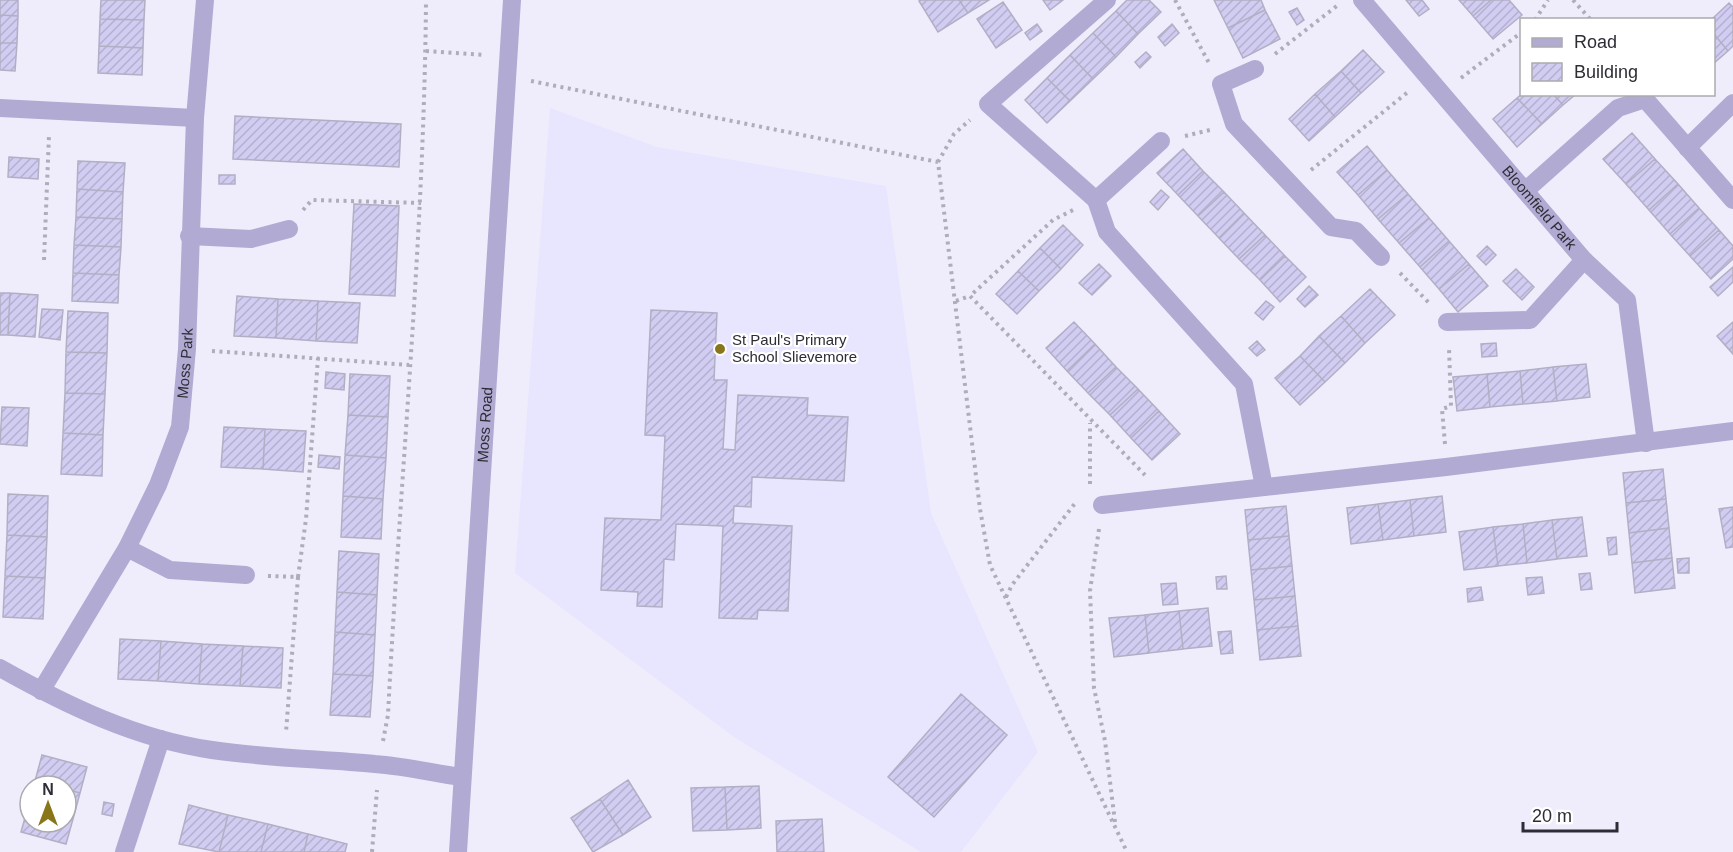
<svg xmlns="http://www.w3.org/2000/svg" width="1733" height="852" viewBox="0 0 1733 852" font-family="Helvetica,sans-serif">
  <style>
    .built { fill: #e8e5fe }
    .building { fill: url(#building-hatch); stroke: #b2afc5; stroke-width: 1.5 }
    .lines { fill: none; stroke-linecap: round; stroke-linejoin: round }
    .path { stroke: #afadba; stroke-width: 4; stroke-dasharray: 3 4.5; stroke-linecap: butt }
    .street { stroke: #b1abd3; stroke-width: 18 }
    .poi-dot { fill: #89761a; stroke: #fff; stroke-width: 2 }
    .labels { text-anchor: middle; stroke-width: 4.5; stroke-linejoin: round; paint-order: stroke }
    .street-label { font-size: 15px; fill: #2e2d36; stroke: #fff }
    .poi-label { font-size: 15px; fill: #2e2d36; stroke: #fff; text-anchor: start }
  </style>
  <defs>
    <pattern id="building-hatch" width="6" height="6" patternUnits="userSpaceOnUse" patternTransform="scale(1.5)"><rect width="6" height="6" fill="#d1ccf1"/><path d="M-1 1l2-2M0 6l6-6M5 7l2-2" fill="none" stroke="#b4b0cf"/></pattern>
  </defs>
  <rect width="100%" height="100%" fill="#efedfc"/>
  <!-- built -->
  <path class="built" d="M550 108 657 147 886 186 931 513 1038 752 961 852H921L734 737 515 573Z"/>
  <!-- building -->
  <path class="building" d="M0 0H18V16L0 15Z
    M101 0H145L144 20 100 19Z
    M921 0H959L968 13 938 32 919 1Z
    M959 0H989L968 13Z
    M1043 0H1063L1050 10Z
    M1127 0H1149L1161 12 1138 34 1116 11Z
    M1214 0H1261L1265 10 1228 28Z
    M1406 0H1422L1429 9 1419 16Z
    M1459 0H1491L1473 16Z
    M1491 0H1509L1522 15 1493 39 1473 16Z
    M1003 2 1022 30 996 48 977 19Z
    M1729 3 1733 7V46L1728 51 1714 34V20H1711Z
    M1297 8 1304 20 1297 25 1289 12Z
    M1265 10 1280 39 1243 58 1228 28Z
    M1116 11 1138 34 1116 57 1093 33Z
    M0 15 18 16 17 43H0Z
    M100 19 144 20 143 48 99 46Z
    M1037 24 1042 31 1030 40 1025 33Z
    M1172 24 1179 33 1165 46 1158 37Z
    M1093 33 1116 57 1093 79 1070 55Z
    M1714 34 1728 51 1714 63Z
    M0 43H17L15 71 0 70Z
    M99 46 143 48 142 75 98 73Z
    M1363 50 1384 72 1361 93 1341 71Z
    M1146 52 1151 57 1140 68 1135 62Z
    M1070 55 1093 79 1070 101 1047 78Z
    M1341 71 1361 93 1335 117 1315 94Z
    M1047 78 1070 101 1047 123 1025 100Z
    M1315 94 1335 117 1309 141 1289 119Z
    M1522 94H1553L1563 105 1542 124 1517 98Z
    M1553 94H1576L1563 105Z
    M1517 98 1542 124 1517 147 1493 119Z
    M235 116 401 124 399 167 233 159Z
    M1632 133 1655 159 1626 184 1603 159Z
    M1367 146 1387 170 1358 195 1337 172Z
    M1183 149 1203 171 1178 195 1157 173Z
    M9 157 39 159 38 179 8 177Z
    M1655 159 1678 184 1649 210 1626 184Z
    M78 161 125 163 123 192 77 189Z
    M1387 170 1408 194 1378 219 1358 195Z
    M1203 171 1224 192 1198 216 1178 195Z
    M219 175H235V184H219Z
    M1678 184 1699 208 1670 234 1649 210Z
    M77 189 123 192 122 219 76 217Z
    M1161 190 1169 197 1158 210 1150 202Z
    M1224 192 1244 213 1219 238 1198 216Z
    M1408 194 1429 218 1399 243 1378 219Z
    M354 204 399 206 395 296 349 294Z
    M1699 208 1719 230 1690 256 1670 234Z
    M1244 213 1265 235 1239 259 1219 238Z
    M76 217 122 219 121 247 74 245Z
    M1429 218 1449 241 1420 267 1399 243Z
    M1063 225 1083 245 1061 269 1040 248Z
    M1719 230 1733 246V259L1711 279 1690 256Z
    M1265 235 1285 256 1260 280 1239 259Z
    M1449 241 1469 264 1439 289 1420 267Z
    M74 245 121 247 119 275 73 273Z
    M1487 246 1496 255 1486 265 1477 256Z
    M1040 248 1061 269 1039 291 1018 271Z
    M1285 256 1306 277 1280 302 1260 280Z
    M1099 264 1111 276 1092 295 1079 283Z
    M1469 264 1488 286 1458 312 1439 289Z
    M1733 267V282L1718 296 1710 287Z
    M1516 269 1534 287 1522 300 1503 281Z
    M1018 271 1039 291 1017 314 996 294Z
    M73 273 119 275 118 303 72 301Z
    M1309 286 1318 295 1305 307 1297 299Z
    M1370 289 1395 315 1365 343 1341 316Z
    M0 293H10L8 335H0Z
    M10 293 38 295 35 337 8 335Z
    M237 296 278 299 276 338 234 336Z
    M278 299 318 301 316 341 276 338Z
    M318 301 360 303 357 343 316 341Z
    M1266 301 1274 307 1263 320 1255 313Z
    M42 309 63 310 60 340 39 337Z
    M651 310 717 313 714 380H727L723 449 735 450 738 395 808 398 807 415 848 417 844 481 752 477 751 507 734 506 733 523 792 526 788 611 758 610 757 619 719 618 723 526 676 524 674 560 664 559 662 607 637 606 638 592 601 590 605 518 661 520 665 436 645 435Z
    M68 311 108 313 107 353 66 352Z
    M1341 316 1365 343 1345 363 1319 336Z
    M1074 322 1095 344 1067 371 1046 348Z
    M1733 322V354L1717 336Z
    M1319 336 1345 363 1325 382 1300 356Z
    M1257 341 1265 350 1257 356 1249 348Z
    M1496 343 1497 356 1482 357 1481 344Z
    M1095 344 1116 367 1088 393 1067 371Z
    M66 352 107 353 105 394 65 393Z
    M1300 356 1325 382 1300 405 1275 378Z
    M1586 364 1590 397 1557 401 1553 367Z
    M1116 367 1138 389 1110 415 1088 393Z
    M1553 367 1557 401 1523 404 1520 371Z
    M1520 371 1523 404 1490 407 1487 374Z
    M326 372 345 374 344 390 325 388Z
    M350 374 390 376 388 417 348 415Z
    M1487 374 1490 407 1457 411 1453 377Z
    M1138 389 1159 411 1131 438 1110 415Z
    M65 393 105 394 103 435 63 433Z
    M2 407 29 408 27 446 0 444Z
    M1159 411 1180 434 1152 460 1131 438Z
    M348 415 388 417 386 458 345 455Z
    M224 427 265 429 263 469 221 467Z
    M265 429 306 431 303 472 263 469Z
    M63 433 103 435 102 476 61 474Z
    M319 455 340 457 339 469 318 467Z
    M345 455 386 458 383 499 343 496Z
    M1663 469 1666 499 1626 503 1623 473Z
    M8 494 48 496 47 537 7 535Z
    M343 496 383 499 381 539 341 537Z
    M1442 496 1446 532 1414 536 1410 500Z
    M1666 499 1669 528 1629 533 1626 503Z
    M1410 500 1414 536 1383 540 1378 504Z
    M1378 504 1383 540 1351 544 1347 508Z
    M1286 506 1289 536 1248 540 1245 510Z
    M1733 507V547L1726 548 1719 509Z
    M1582 517 1587 556 1557 559 1552 520Z
    M1552 520 1557 559 1527 563 1523 524Z
    M1523 524 1527 563 1498 566 1493 527Z
    M1493 527 1498 566 1464 570 1459 532Z
    M1669 528 1672 558 1632 563 1629 533Z
    M7 535 47 537 45 578 5 576Z
    M1289 536 1292 566 1251 570 1248 540Z
    M1616 537 1617 554 1609 555 1607 538Z
    M339 551 379 554 377 595 337 592Z
    M1672 558 1675 588 1635 593 1632 563Z
    M1689 558V573H1678L1677 559Z
    M1292 566 1295 596 1254 600 1251 570Z
    M1590 573 1592 589 1581 590 1579 574Z
    M5 576 45 578 43 619 3 617Z
    M1226 576 1227 589H1217L1216 577Z
    M1542 577 1544 593 1528 595 1526 578Z
    M1176 583 1178 604 1163 605 1161 584Z
    M1481 587 1483 600 1468 602 1467 589Z
    M337 592 377 595 375 635 335 632Z
    M1295 596 1298 626 1257 630 1254 600Z
    M1208 608 1212 646 1183 649 1179 611Z
    M1179 611 1183 649 1149 653 1145 615Z
    M1145 615 1149 653 1114 657 1109 618Z
    M1298 626 1301 656 1260 660 1257 630Z
    M1231 631 1233 653 1221 654 1218 632Z
    M335 632 375 635 373 676 333 674Z
    M120 639 161 641 158 681 118 679Z
    M161 641 202 644 199 684 158 681Z
    M202 644 243 646 240 686 199 684Z
    M243 646 283 648 281 688 240 686Z
    M333 674 373 676 370 717 330 715Z
    M961 694 1007 735 934 817 888 777Z
    M42 755 87 767 80 793 66 789V786L35 781Z
    M628 780 651 817 623 835 600 799Z
    M759 786 761 828 727 830 725 787Z
    M725 787 727 830 693 831 691 788Z
    M66 789 80 793 73 819 66 817Z
    M600 799 623 835 593 852 571 818Z
    M104 802 114 804 112 816 102 814Z
    M189 805 228 815 219 852 179 844Z
    M28 807 30 822H66V817L73 819 66 844 21 832Z
    M228 815 268 824 261 852H219Z
    M822 819 824 852H777L776 821Z
    M268 824 308 834 304 852H261Z
    M308 834 347 844 345 852H304Z"/>
  <g class="lines">
    <!-- path -->
    <path class="path" d="M1175 0 1209 63
      M1573 0 1591 20
      M1535 20 1548 0
      M426 51 484 55
      M1275 54 1338 5
      M1461 78 1522 32
      M531 81 938 162 980 509 990 565 1127 852
      M1185 136 1210 130
      M938 162 954 134 970 120
      M1311 170 1408 92
      M303 210 312 200 421 203
      M1073 210 1053 220 970 296 1145 475
      M44 260 49 135
      M1400 273 1430 304
      M956 301 970 296
      M212 351 409 365
      M1445 444 1442 409 1451 406 1449 347
      M1090 484V423
      M1099 529 1090 591 1094 688 1105 741 1115 822
      M268 576 298 577 286 732
      M298 577 306 519 318 358
      M1006 597 1012 585 1076 502
      M383 741 388 715C400 477 424 239 426 0
      M372 852 377 790"/>
    <!-- street -->
    <g class="street">
      <path id="s1" d="M1362 0 1584 260 1627 300 1646 443"/>
      <path d="M1255 69 1221 84 1234 124 1331 227 1356 231 1381 257"/>
      <path d="M0 108 195 118"/>
      <path d="M1161 141 1096 200 1107 232 1244 384 1264 487"/>
      <path d="M1687 148 1733 103"/>
      <path d="M1525 191 1618 108 1645 99 1733 200"/>
      <path d="M1096 200 988 104 1107 0"/>
      <path d="M189 236 251 239 289 229"/>
      <path d="M1447 322 1530 320 1584 260"/>
      <path d="M1102 505 1446 467 1733 431"/>
      <path d="M127 548 170 570 246 575"/>
      <path d="M0 668C66 705 136 739 212 750 266 758 321 759 375 764 404 766 433 773 461 777"/>
      <path id="s2" d="M41 691 127 548 158 485 180 427 187 349 195 118 205 0"/>
      <path d="M124 852 161 739"/>
      <path id="s3" d="M458 852 512 0"/>
    </g>
  </g>
  <!-- markers -->
  <circle class="poi-dot" cx="720" cy="349" r="6"/>
  <g class="labels">
    <!-- street labels -->
    <g class="street-label">
      <text dy="5" stroke="none"><textPath href="#s1" startOffset="273">Bloomfield Park</textPath></text>
      <text dy="5" stroke="none"><textPath href="#s2" startOffset="363">Moss Park</textPath></text>
      <text dy="5" stroke="none"><textPath href="#s3" startOffset="428">Moss Road</textPath></text>
    </g>
    <!-- poi labels -->
    <g class="poi-label">
      <text x="732" y="345">St Paul's Primary<tspan x="732" dy="17">School Slievemore</tspan></text>
    </g>
  </g>
  <!-- legend -->
  <rect x="1520" y="18" width="195" height="78" fill="#ffffff" stroke="#ababaf" stroke-width="1.5"/>
  <rect x="1532" y="38" width="30" height="9" fill="#b1abd3" stroke="#ababaf" stroke-width="1.5"/>
  <text x="1574" y="48" font-size="18" fill="#2e2d36">Road</text>
  <rect x="1532" y="63" width="30" height="18" fill="url(#building-hatch)" stroke="#ababaf" stroke-width="1.5"/>
  <text x="1574" y="78" font-size="18" fill="#2e2d36">Building</text>
  <!-- north arrow -->
  <g transform="translate(48 804)"><circle r="28" fill="#ffffff" stroke="#ababaf" stroke-width="1.5"/>
  <path d="M0-4.5L10 22L0 15L-10 22Z" fill="#89761a"/>
  <text y="-9" font-size="16" font-weight="bold" text-anchor="middle" fill="#2e2d36">N</text>
  </g>
  <!-- scale -->
  <path d="M1523 822v9h94v-9" fill="none" stroke="#2e2d36" stroke-width="3"/>
  <text x="1532" y="822" font-size="18" fill="#2e2d36" stroke="#ffffff" stroke-width="4.5" paint-order="stroke">20 m</text>
</svg>
